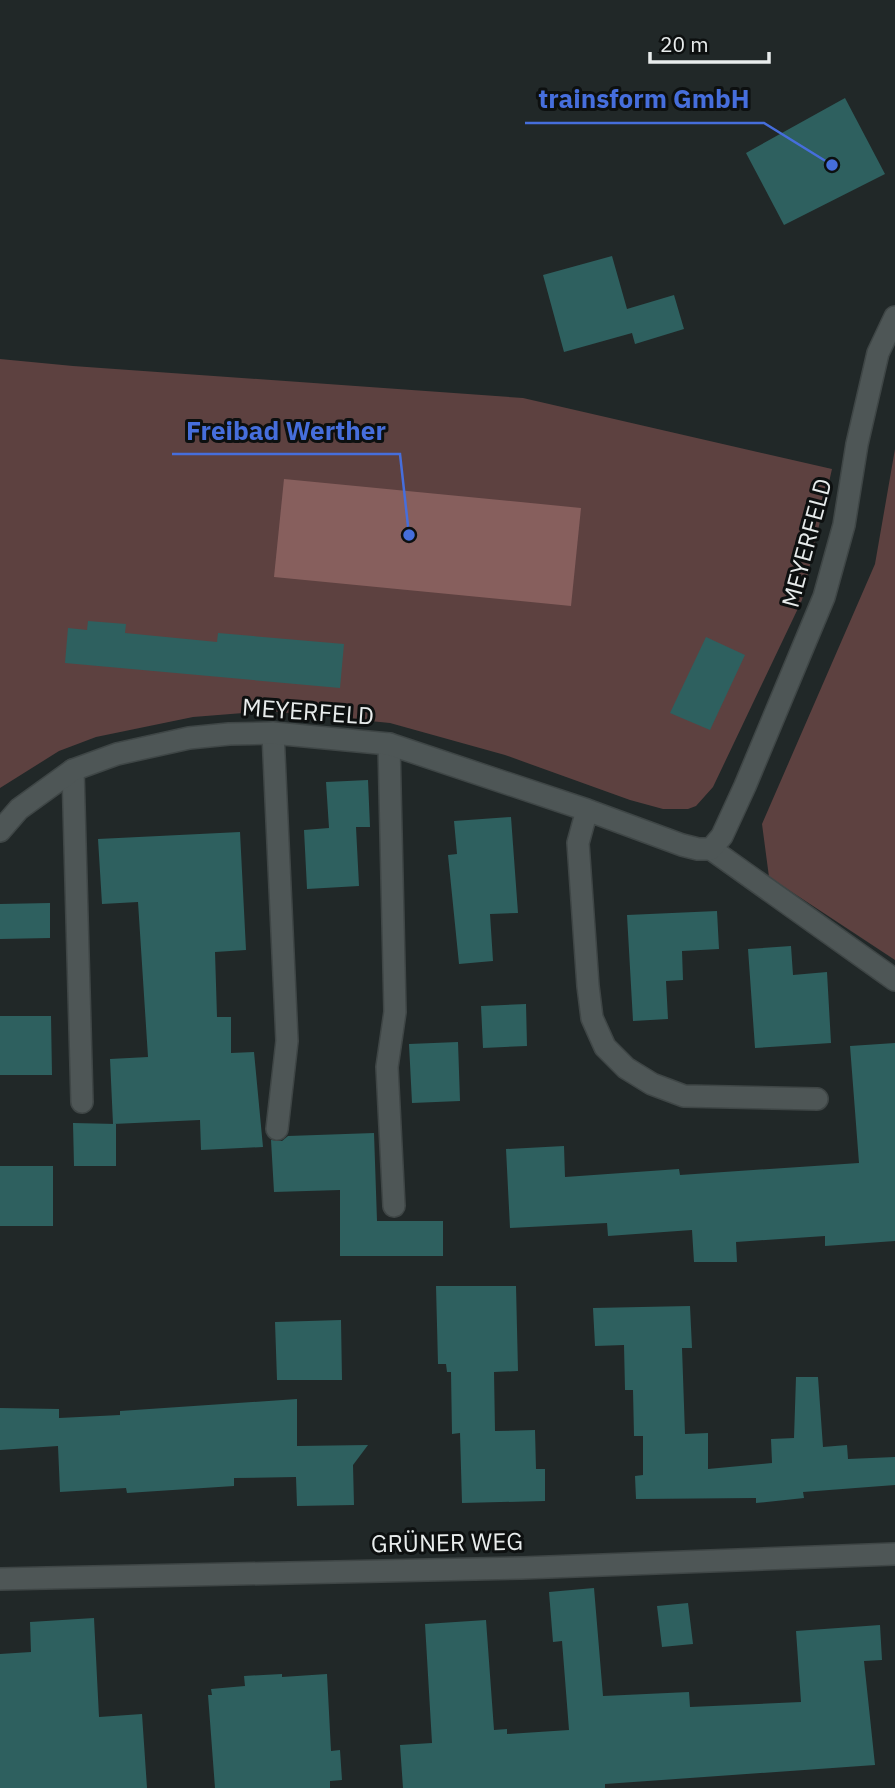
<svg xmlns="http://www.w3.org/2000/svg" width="895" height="1788" viewBox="0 0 895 1788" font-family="'IBM Plex Sans',sans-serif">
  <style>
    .green { fill: #5d4140 }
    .water { fill: #875f5d }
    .building { fill: #2e605f }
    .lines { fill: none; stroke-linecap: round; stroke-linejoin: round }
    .lane-casing { stroke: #3f4646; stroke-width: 24 }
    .street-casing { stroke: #3f4646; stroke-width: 24 }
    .lane { stroke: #4e5656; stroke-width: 21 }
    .street { stroke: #4e5656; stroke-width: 21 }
    .labels { text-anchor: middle; stroke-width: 6; stroke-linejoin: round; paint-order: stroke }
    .street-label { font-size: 24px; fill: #e8ecec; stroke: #0d1010 }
    .leader { fill: none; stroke: #466edc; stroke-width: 2.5 }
    .callout-dot { fill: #466edc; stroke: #0d1010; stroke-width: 2.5 }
    .callout-label { font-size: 26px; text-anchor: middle; font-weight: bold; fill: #466edc; stroke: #0d1010; stroke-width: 6; stroke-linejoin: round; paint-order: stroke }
  </style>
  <rect width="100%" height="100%" fill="#212828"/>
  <!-- green -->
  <path class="green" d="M0 359 73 366 523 398 832 469 802 600 713 787 696 806 688 809H663L630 800 505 755 390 723 269 711 193 717 96 737 59 751 0 788Z
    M895 449V960L769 877 762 824 875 564Z"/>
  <!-- water -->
  <path class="water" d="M284 479 581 508 571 606 274 577Z"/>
  <!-- building -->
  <path class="building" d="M845 98 885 174 784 225 746 153Z
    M612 256 627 309 674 295 684 329 635 344 632 333 564 352 543 275Z
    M88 621 126 624 125 633 217 642 218 633 344 644 340 688 65 663 68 628 87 630Z
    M706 637 745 655 710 730 670 713Z
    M368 780 370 827H356L359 886 307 889 304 830 329 828 326 782Z
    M511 817 518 913 490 914 493 961 459 964 448 855 457 854 454 821Z
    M240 832 246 950 215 952 217 1017H231V1053L254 1052 263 1147 201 1150 200 1120 113 1124 110 1059 148 1057 138 902 102 904 98 839Z
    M50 903V938L0 939V904Z
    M717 911 719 949 682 951 683 980 666 981 668 1019 633 1021 627 915Z
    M791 946 793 975 827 972 831 1043 755 1048 748 949Z
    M526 1004 527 1046 483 1048 481 1006Z
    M0 1016H51L52 1075H0Z
    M458 1042 460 1101 412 1103 409 1044Z
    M895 1043V1241L825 1246V1236L736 1242 737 1262H694L692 1230 608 1236 607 1223 510 1228 506 1149 564 1146 565 1177 679 1169 680 1175 859 1163 850 1046Z
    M73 1123 116 1124V1166H74Z
    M374 1133 377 1221H443V1256H340V1190L274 1192 271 1140 282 1141 288 1136Z
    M0 1166H53V1226H0Z
    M436 1286H516L518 1371 494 1372 495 1431 535 1430 536 1469H545V1501L462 1503 460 1433 452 1434 451 1372H447L446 1364H438Z
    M690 1306 692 1348H682L685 1434 708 1433V1469L772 1463 771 1439 794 1438 796 1377H818L823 1447 847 1445 848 1459 895 1457V1485L803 1492 804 1498 756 1503V1498L636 1499 635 1476 643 1475V1436H634L633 1390H625L624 1345 595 1346 593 1308Z
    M341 1320 342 1380H277L275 1322Z
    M297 1399V1446L368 1445 353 1465 354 1505 297 1506 296 1477 234 1478V1486L127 1493 126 1488 60 1492 58 1446 0 1450V1408L59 1409V1418L120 1415V1411Z
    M594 1588 603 1696 689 1692 690 1707 801 1702 796 1631 880 1625 882 1660 864 1661 875 1765 605 1784V1788H403L400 1745 432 1743 425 1624 486 1620 494 1730 507 1729V1734L569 1730 562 1641 553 1642 549 1592Z
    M688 1603 693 1644 662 1647 657 1606Z
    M94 1618 99 1717 142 1714 147 1788H0V1654L31 1652 30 1622Z
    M282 1674V1677L327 1674 331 1751 340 1750 342 1780 330 1781V1788H215L208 1695H212L211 1689 245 1686 244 1676Z"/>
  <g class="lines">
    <defs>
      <path id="lane" d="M273 733 287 1041 277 1129
        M389 744 395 1012 387 1067 394 1206
        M73 770 82 1102
        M711 849 895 980"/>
      <path id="street" d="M587 810 578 843 588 986 592 1018 605 1047 626 1068 652 1084 684 1096 817 1099
        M0 831 19 809 73 770 117 754 189 738 229 734 273 733 389 744 587 810 682 845 698 849H711L722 836 745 786 824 597 844 525 857 444 878 353 895 317
        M0 1579 522 1568 895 1554"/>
    </defs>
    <!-- lane casing -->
    <use href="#lane" class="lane-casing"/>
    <!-- street casing -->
    <use href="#street" class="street-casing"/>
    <!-- lane -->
    <use href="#lane" class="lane"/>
    <!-- street -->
    <use href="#street" class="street"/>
  </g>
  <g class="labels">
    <!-- street labels -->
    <g class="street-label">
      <text transform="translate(807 543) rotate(-75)" y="8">MEYERFELD</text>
      <text transform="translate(308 712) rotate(4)" y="8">MEYERFELD</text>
      <text transform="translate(447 1543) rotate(-1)" y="8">GRÜNER WEG</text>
    </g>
  </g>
  <!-- callouts -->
  <path class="leader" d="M832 165L764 123H525M409 535L400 454H172"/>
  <g class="callout-dot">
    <circle cx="832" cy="165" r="7"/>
    <circle cx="409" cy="535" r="7"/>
  </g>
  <g class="callout-label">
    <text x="644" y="108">trainsform GmbH</text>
    <text x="286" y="440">Freibad Werther</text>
  </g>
  <!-- scale -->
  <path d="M650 52v10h119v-10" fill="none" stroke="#e8ecec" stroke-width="3.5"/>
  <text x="660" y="52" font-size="21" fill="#e8ecec" stroke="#0d1010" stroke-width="5" paint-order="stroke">20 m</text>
</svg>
